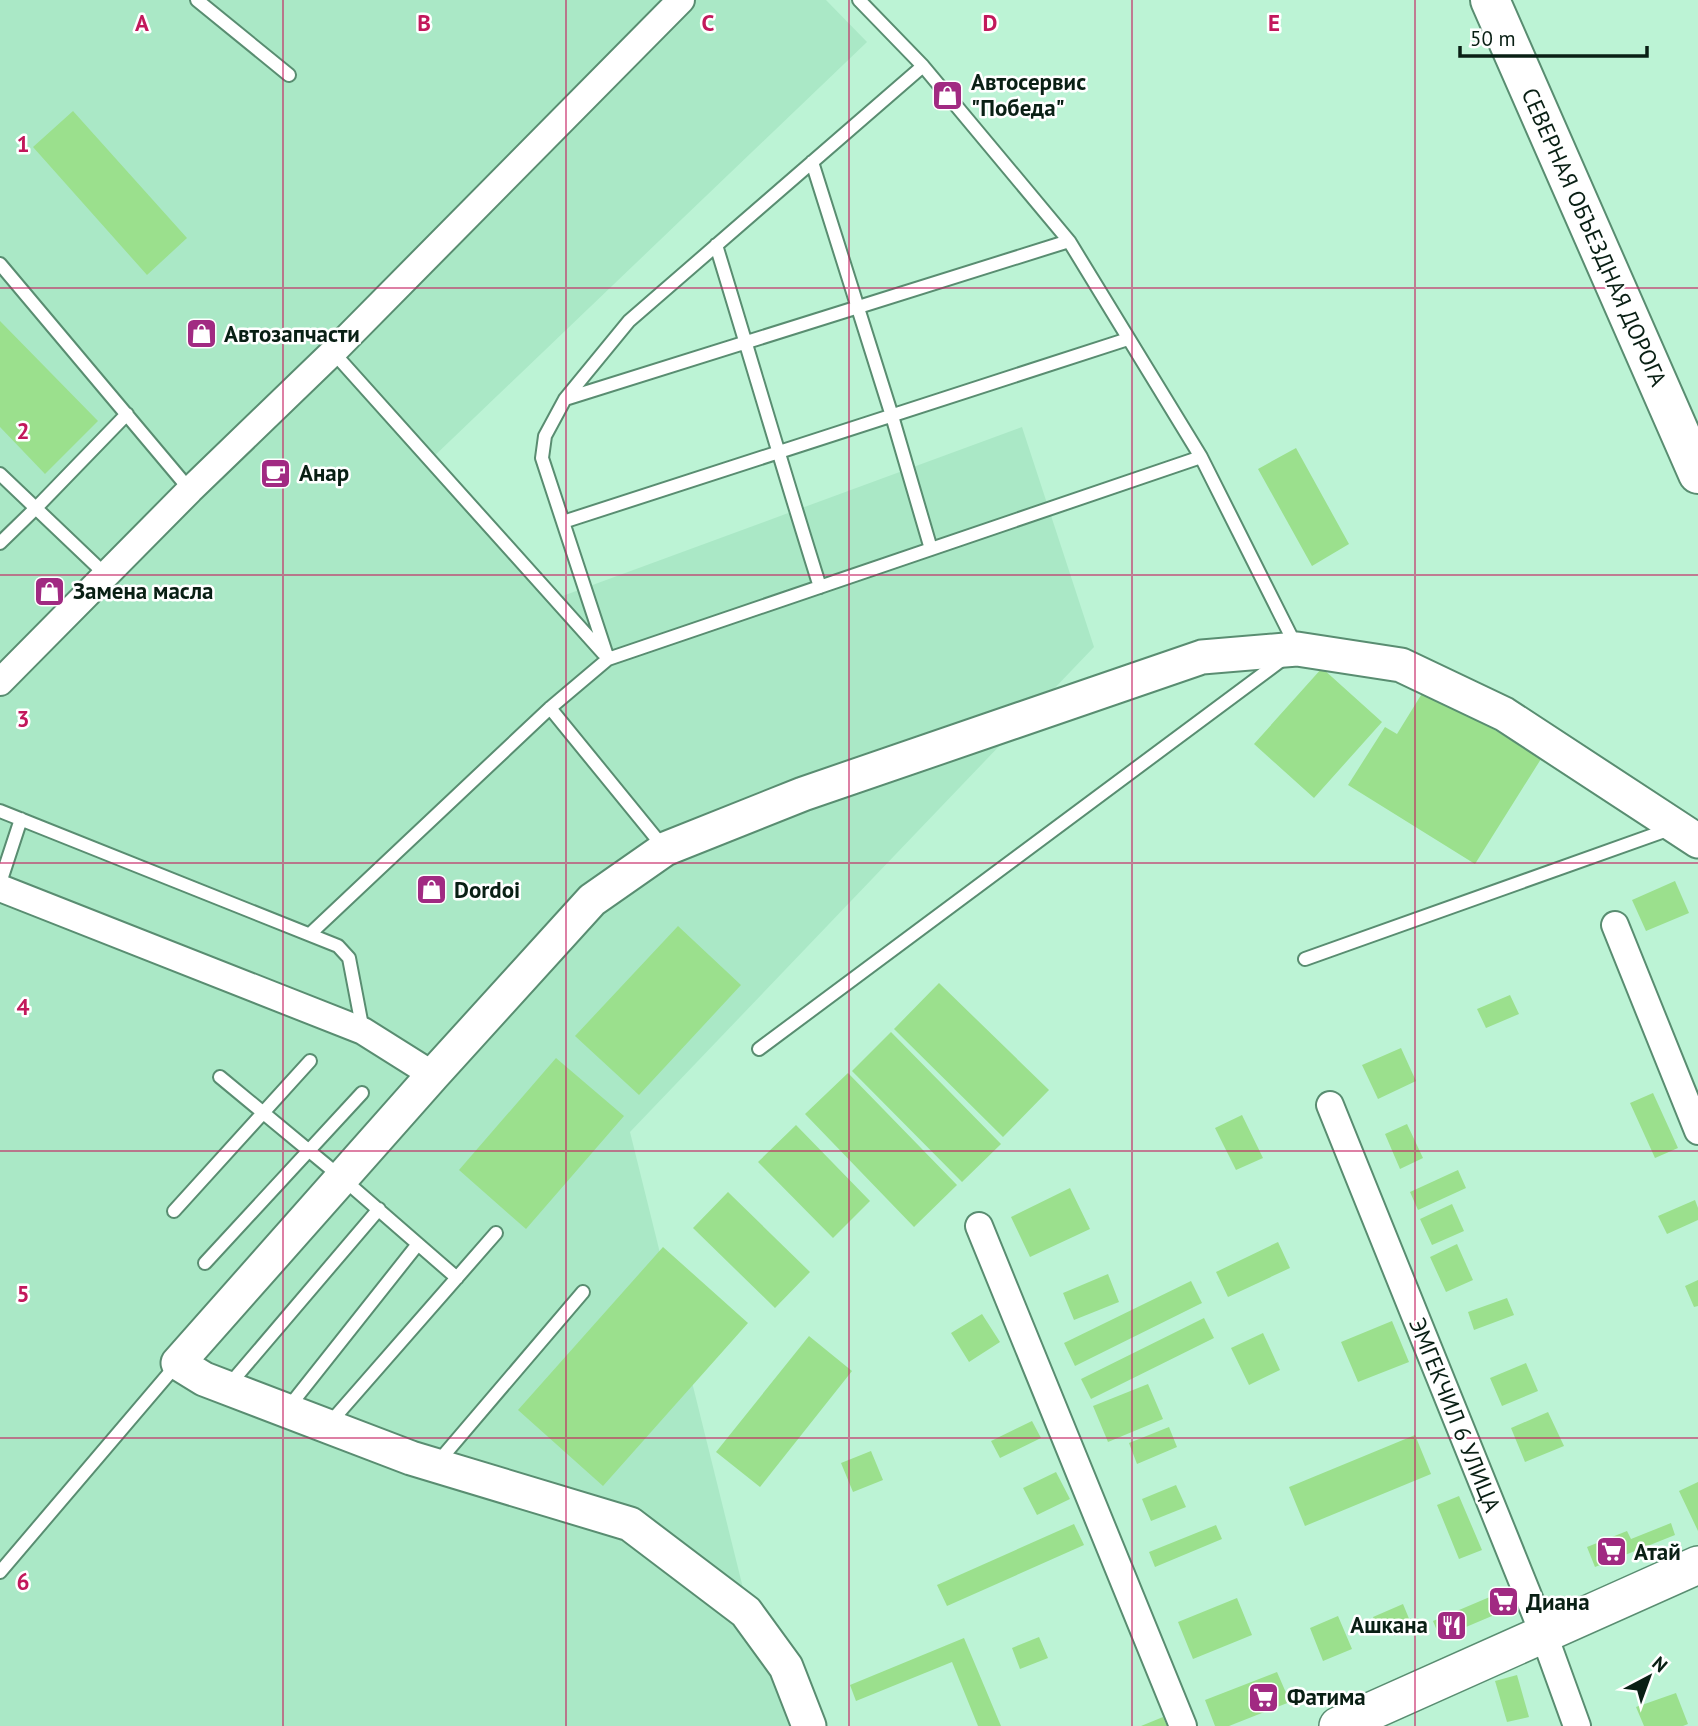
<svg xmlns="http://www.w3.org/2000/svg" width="1698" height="1726" viewBox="0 0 1698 1726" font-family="'PT Sans',sans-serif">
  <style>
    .built { fill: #aae8c6 }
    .building { fill: #9be08d }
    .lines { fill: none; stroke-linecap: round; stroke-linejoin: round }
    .service-casing { stroke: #598d71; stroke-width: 16 }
    .minor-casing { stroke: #598d71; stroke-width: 30 }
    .tertiary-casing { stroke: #598d71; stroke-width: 37 }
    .secondary-casing { stroke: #598d71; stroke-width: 40 }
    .trunk-casing { stroke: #598d71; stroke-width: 42 }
    .service { stroke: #fff; stroke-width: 12 }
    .minor { stroke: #fff; stroke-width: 26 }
    .tertiary { stroke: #fff; stroke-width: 33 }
    .secondary { stroke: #fff; stroke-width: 37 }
    .trunk { stroke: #fff; stroke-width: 38 }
    .grid { fill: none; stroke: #c2185b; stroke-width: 2; stroke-opacity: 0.55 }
    .labels { text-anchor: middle; stroke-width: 5; stroke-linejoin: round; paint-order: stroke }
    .poi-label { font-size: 23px; font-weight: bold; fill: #091f14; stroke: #fff; text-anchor: start }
    .street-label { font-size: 23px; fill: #091f14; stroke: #fff }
    .grid-label { font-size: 23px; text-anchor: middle; font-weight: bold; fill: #c2185b; stroke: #fff; stroke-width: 5; stroke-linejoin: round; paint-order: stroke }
  </style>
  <rect width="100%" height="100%" fill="#bcf3d5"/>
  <!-- built -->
  <path class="built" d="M0 0H826L867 42 428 462 549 601 1022 427 1094 647 630 1132 743 1588 794 1726H0Z"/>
  <!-- building -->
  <path class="building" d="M73 111 187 238 147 275 33 147Z
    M0 321 98 421 45 474 0 427Z
    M1296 448 1349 544 1312 566 1258 469Z
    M1322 668 1382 722 1314 798 1254 744Z
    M1426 687 1541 759 1475 864 1348 785 1385 727 1397 734Z
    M1675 881 1689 913 1646 931 1632 900Z
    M678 926 741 985 639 1095 575 1036Z
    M939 983 1049 1090 1003 1137 894 1029Z
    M1510 995 1519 1014 1486 1028 1477 1009Z
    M891 1032 1001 1144 962 1182 852 1071Z
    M1401 1048 1416 1081 1378 1099 1362 1065Z
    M556 1058 624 1116 526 1229 459 1170Z
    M848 1073 957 1185 914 1227 805 1114Z
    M1653 1093 1678 1148 1655 1158 1630 1103Z
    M1242 1115 1263 1158 1236 1170 1215 1128Z
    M1407 1124 1423 1158 1400 1169 1385 1134Z
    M796 1125 870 1201 833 1238 758 1162Z
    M1458 1170 1466 1188 1418 1210 1410 1192Z
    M1070 1188 1090 1229 1030 1257 1011 1217Z
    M728 1192 810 1272 775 1308 693 1228Z
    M1695 1200 1698 1208V1220L1667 1234 1658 1216Z
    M1452 1204 1464 1231 1432 1245 1420 1219Z
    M1278 1242 1290 1268 1228 1297 1216 1272Z
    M1457 1244 1473 1280 1446 1292 1430 1257Z
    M663 1247 748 1323 603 1486 518 1410Z
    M1108 1274 1119 1302 1074 1320 1063 1293Z
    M1698 1280V1306L1694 1307 1685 1286Z
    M1191 1281 1202 1303 1075 1366 1064 1343Z
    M1507 1298 1514 1315 1474 1330 1468 1312Z
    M982 1314 1000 1342 969 1362 951 1333Z
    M1204 1318 1214 1338 1091 1399 1081 1379Z
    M1392 1321 1409 1362 1358 1382 1341 1342Z
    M1263 1333 1280 1370 1249 1385 1231 1348Z
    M809 1336 852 1371 760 1487 716 1452Z
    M1526 1363 1538 1391 1502 1406 1490 1378Z
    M1148 1384 1163 1419 1108 1442 1093 1406Z
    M1548 1412 1564 1446 1525 1462 1511 1428Z
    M1032 1421 1041 1438 1000 1458 991 1441Z
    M1169 1427 1177 1447 1137 1464 1129 1443Z
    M1415 1435 1431 1474 1305 1526 1289 1487Z
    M871 1451 883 1480 853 1492 841 1463Z
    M1056 1472 1070 1499 1037 1515 1023 1488Z
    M1698 1482V1531L1679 1491Z
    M1176 1485 1186 1507 1151 1521 1142 1499Z
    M1459 1496 1482 1550 1459 1559 1437 1505Z
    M1671 1523 1675 1535 1595 1567 1587 1547 1627 1531 1631 1539Z
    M1074 1524 1084 1545 947 1606 937 1585Z
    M1216 1525 1222 1539 1155 1567 1149 1552Z
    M1511 1588 1518 1605 1440 1638 1433 1621Z
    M1237 1598 1252 1635 1193 1659 1178 1622Z
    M1403 1604 1410 1621 1380 1634 1373 1617Z
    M1338 1616 1352 1649 1323 1661 1310 1628Z
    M1039 1637 1048 1658 1020 1669 1012 1648Z
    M964 1638 1001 1726H978L952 1662 856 1701 850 1685Z
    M1277 1672 1290 1702 1229 1726H1215L1205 1700Z
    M1517 1675 1529 1717 1507 1722 1495 1681Z
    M1676 1693 1688 1724 1683 1726H1644L1636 1707Z
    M1163 1717 1167 1726H1141Z"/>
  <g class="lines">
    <defs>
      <path id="service" d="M197 0 289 75
        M859 0 923 66 1069 241 1201 457 1297 648
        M812 162 892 416 931 549
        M716 245C751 359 784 473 820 587
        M0 264 190 490
        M333 352 603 653
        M565 399 1069 241
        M0 474 106 575
        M563 522 1128 339
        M0 543 36 508 127 414
        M608 659 542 458 545 436 565 399 629 321 923 66
        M550 708 665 849
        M0 811 338 946 349 958 363 1031
        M0 883 21 819
        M310 934 550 708 608 659 1201 457
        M1305 959 1670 829
        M759 1049 1283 659
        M220 1077 342 1178 457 1278
        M174 1211 310 1061
        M205 1263 362 1093
        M229 1385 379 1209
        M288 1408 418 1244
        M328 1425 496 1233
        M438 1462 583 1292
        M0 1572 178 1363"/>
      <path id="minor" d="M0 682 190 490 333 352 681 0
        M0 888 363 1031 433 1075
        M1615 925 1698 1131
        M1330 1105 1544 1635 1577 1726
        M979 1226 1183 1726"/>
      <path id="tertiary" d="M809 1726 786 1667 746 1612 630 1524 411 1458 204 1379 178 1363 433 1075 592 900 665 849 803 794 1202 657 1297 649 1401 665 1504 714 1698 841"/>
      <path id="secondary" d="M1338 1726 1698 1565"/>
      <path id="trunk" d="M1490 0 1698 474"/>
    </defs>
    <!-- service casing -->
    <use href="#service" class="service-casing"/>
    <!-- minor casing -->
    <use href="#minor" class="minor-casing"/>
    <!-- tertiary casing -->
    <use href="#tertiary" class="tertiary-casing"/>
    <!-- secondary casing -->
    <use href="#secondary" class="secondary-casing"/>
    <!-- trunk casing -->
    <use href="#trunk" class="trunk-casing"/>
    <!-- service -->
    <use href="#service" class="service"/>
    <!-- minor -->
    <use href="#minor" class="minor"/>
    <!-- tertiary -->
    <use href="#tertiary" class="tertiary"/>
    <!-- secondary -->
    <use href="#secondary" class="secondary"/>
    <!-- trunk -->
    <use href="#trunk" class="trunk"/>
  </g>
  <!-- grid -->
  <path class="grid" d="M283 0V1726M566 0V1726M849 0V1726M1132 0V1726M1415 0V1726M0 288H1698M0 575H1698M0 863H1698M0 1151H1698M0 1438H1698"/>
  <!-- icons -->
  <defs>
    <symbol id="shop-square" viewBox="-11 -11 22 22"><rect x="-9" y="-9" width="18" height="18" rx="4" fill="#a12a82" stroke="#fff"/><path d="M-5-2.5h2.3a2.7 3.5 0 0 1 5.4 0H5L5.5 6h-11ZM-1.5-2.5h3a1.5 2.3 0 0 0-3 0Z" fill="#fff"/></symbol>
    <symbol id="cafe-square" viewBox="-11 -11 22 22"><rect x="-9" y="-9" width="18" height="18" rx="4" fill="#a12a82" stroke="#fff"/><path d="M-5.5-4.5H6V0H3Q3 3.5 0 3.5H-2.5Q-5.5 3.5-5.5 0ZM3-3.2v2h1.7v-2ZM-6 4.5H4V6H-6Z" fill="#fff"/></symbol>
    <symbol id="supermarket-square" viewBox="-11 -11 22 22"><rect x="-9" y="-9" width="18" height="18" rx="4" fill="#a12a82" stroke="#fff"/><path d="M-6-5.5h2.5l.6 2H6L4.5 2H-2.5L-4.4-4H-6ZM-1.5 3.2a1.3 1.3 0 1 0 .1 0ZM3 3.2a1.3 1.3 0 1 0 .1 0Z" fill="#fff"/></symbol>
    <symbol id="restaurant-square" viewBox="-11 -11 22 22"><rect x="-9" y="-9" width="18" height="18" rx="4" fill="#a12a82" stroke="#fff"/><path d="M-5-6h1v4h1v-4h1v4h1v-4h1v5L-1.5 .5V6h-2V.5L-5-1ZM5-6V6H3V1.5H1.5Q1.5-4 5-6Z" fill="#fff"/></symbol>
  </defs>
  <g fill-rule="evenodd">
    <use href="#shop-square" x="930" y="78" width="35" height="35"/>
    <use href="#shop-square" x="184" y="316" width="35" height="35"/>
    <use href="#cafe-square" x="258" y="456" width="35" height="35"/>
    <use href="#shop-square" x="32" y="574" width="35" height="35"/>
    <use href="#shop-square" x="414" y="872" width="35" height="35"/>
    <use href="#supermarket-square" x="1594" y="1534" width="35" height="35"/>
    <use href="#supermarket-square" x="1486" y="1584" width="35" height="35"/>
    <use href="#restaurant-square" x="1434" y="1608" width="35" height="35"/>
    <use href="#supermarket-square" x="1246" y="1680" width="35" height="35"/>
  </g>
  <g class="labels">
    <!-- poi labels -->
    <g class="poi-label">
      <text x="971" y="90">Автосервис<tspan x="971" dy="26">"Победа"</tspan></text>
      <text x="224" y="342">Автозапчасти</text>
      <text x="299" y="481">Анар</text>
      <text x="73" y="599">Замена масла</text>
      <text x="454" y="898">Dordoi</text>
      <text x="1634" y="1560">Атай</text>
      <text x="1526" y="1610">Диана</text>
      <text x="1428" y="1633" text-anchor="end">Ашкана</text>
      <text x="1287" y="1705">Фатима</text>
    </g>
    <!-- street labels -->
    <g class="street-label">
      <text transform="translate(1594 237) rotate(66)" y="8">СЕВЕРНАЯ ОБЪЕЗДНАЯ ДОРОГА</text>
      <text transform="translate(1455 1415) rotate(68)" y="8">ЭМГЕКЧИЛ 6 УЛИЦА</text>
    </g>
  </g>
  <g class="grid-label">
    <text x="142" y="31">A</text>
    <text x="424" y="31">B</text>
    <text x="708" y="31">C</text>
    <text x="990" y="31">D</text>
    <text x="1274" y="31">E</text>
    <text x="23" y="152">1</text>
    <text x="23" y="439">2</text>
    <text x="23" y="727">3</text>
    <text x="23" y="1015">4</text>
    <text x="23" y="1302">5</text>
    <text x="23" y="1590">6</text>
  </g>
  <!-- north arrow -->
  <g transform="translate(1649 1677) rotate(41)" stroke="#ffffff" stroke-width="5" paint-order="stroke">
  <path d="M0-5L12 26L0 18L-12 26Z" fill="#091f14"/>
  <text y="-10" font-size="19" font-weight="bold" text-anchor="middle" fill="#091f14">N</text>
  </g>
  <!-- scale -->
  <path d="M1460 46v10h187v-10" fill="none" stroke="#091f14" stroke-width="3.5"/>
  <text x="1470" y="46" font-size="21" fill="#091f14" stroke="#ffffff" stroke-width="5" paint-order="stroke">50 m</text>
</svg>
